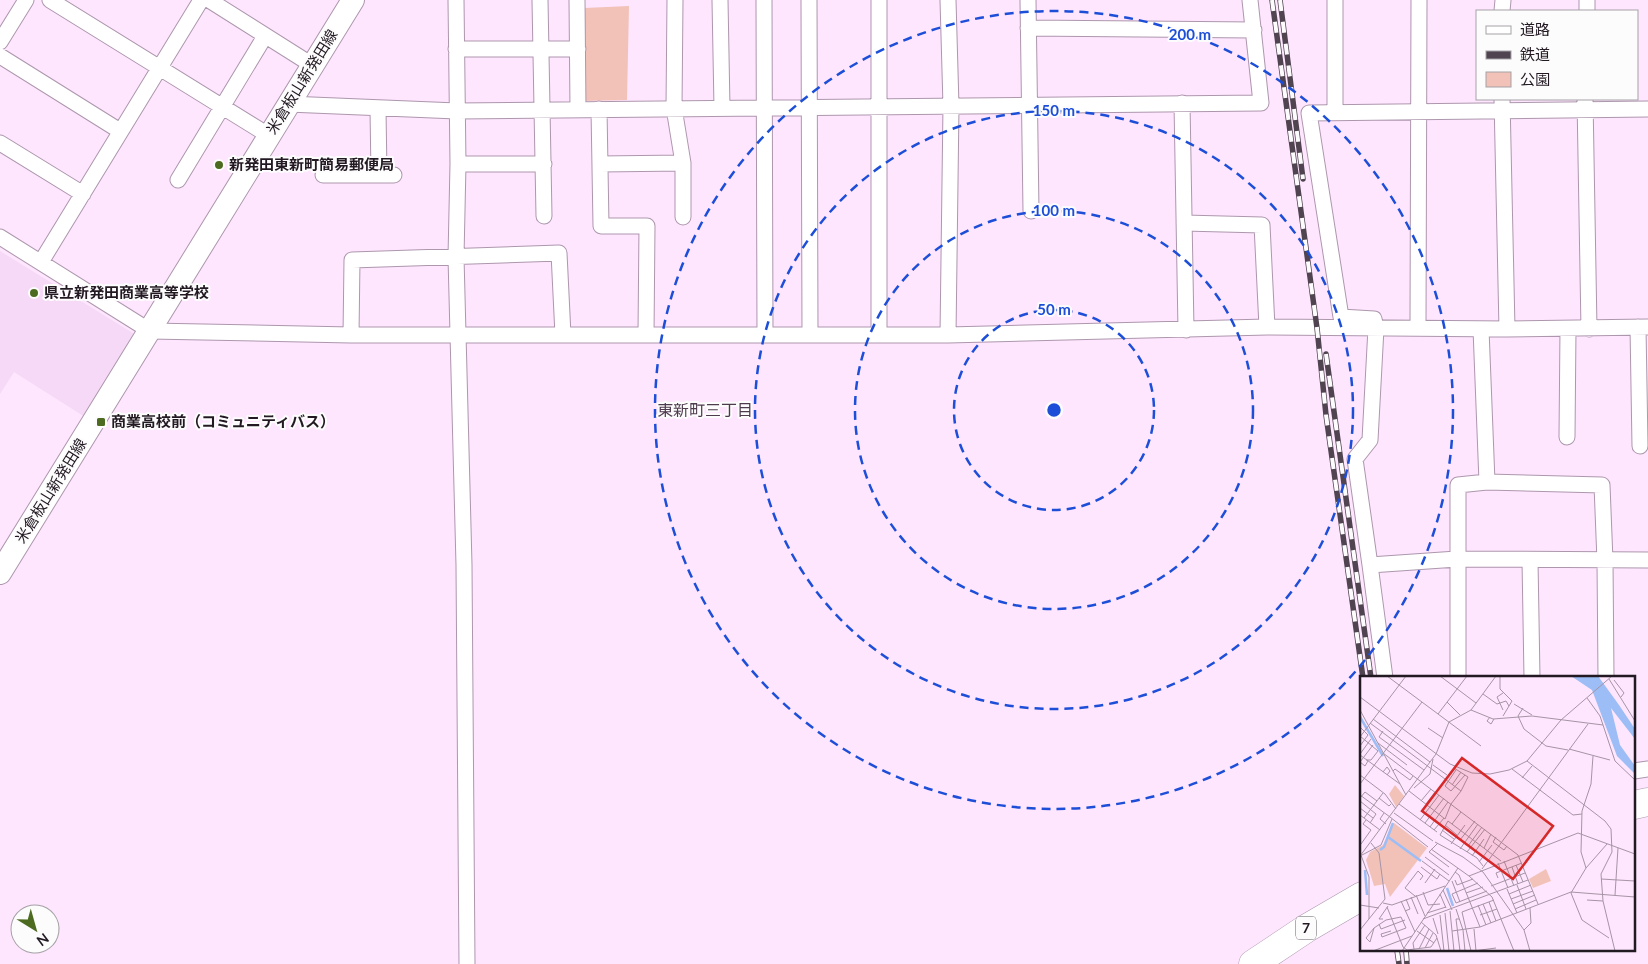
<svg xmlns="http://www.w3.org/2000/svg" width="1648" height="964" viewBox="0 0 1648 964" font-family="Lato,'Noto Sans JP',sans-serif">
  <style>
    .built { fill: #f6d9f6 }
    .green { fill: #f2c2b8 }
    .lines { fill: none; stroke-linecap: round; stroke-linejoin: round }
    .street-casing { stroke: #ad97ad; stroke-width: 17 }
    .secondary-casing { stroke: #ad97ad; stroke-width: 24 }
    .highway-casing { stroke: #ad97ad; stroke-width: 29 }
    .street { stroke: #fff; stroke-width: 15 }
    .secondary { stroke: #fff; stroke-width: 22 }
    .highway { stroke: #fff; stroke-width: 28 }
    .rail-casing { stroke: #504450; stroke-width: 5.5 }
    .rail { stroke: #fcfcfc; stroke-width: 4; stroke-dasharray: 11; stroke-linecap: butt }
    .ring { fill: none; stroke: #1d4ed8; stroke-width: 2.5; stroke-dasharray: 9 6 }
    .poi-dot { fill: #4c6b20; stroke: #fcfcfc; stroke-width: 2 }
    .labels { text-anchor: middle; stroke-width: 4; stroke-linejoin: round; paint-order: stroke }
    .shield { fill: #fcfcfc; stroke: #635d63; stroke-width: 1 }
    .shield-label { font-size: 14px; font-weight: bold; fill: #221922 }
    .street-label { font-size: 15px; fill: #221922; stroke: #fcfcfc }
    .poi-label { font-size: 15px; font-weight: bold; fill: #221922; stroke: #fcfcfc; text-anchor: start }
    .neighbourhood-label { font-size: 16px; fill: #4e3b4e; stroke: #fcfcfc }
    .inset-river { fill: none; stroke: #9cbdf5; stroke-width: 2.5 }
    .inset-road { fill: none; stroke: #a694a6; stroke-width: 1 }
    .view { fill: #d62828; fill-opacity: 0.15; stroke: #d62828; stroke-width: 2.5 }
    .inset-edge { fill: none; stroke: #221922; stroke-width: 2.5 }
    .centre { fill: #1d4ed8; stroke: #fcfcfc; stroke-width: 2.5 }
    .ring-label { font-size: 15px; text-anchor: middle; font-weight: bold; fill: #1d4ed8; stroke: #fcfcfc; stroke-width: 4; stroke-linejoin: round; paint-order: stroke }
  </style>
  <rect width="100%" height="100%" fill="#fee6fe"/>
  <!-- built -->
  <path class="built" d="M0 251 136 335 85 417 14 372 0 394Z"/>
  <!-- green -->
  <path class="green" d="M629 6 627 100 585 101 584 8Z"/>
  <g class="lines">
    <defs>
      <path id="street" d="M50 0 268 135
        M209 0 312 65
        M456 0 458 164 456 257 464 565 467 964
        M540 0 544 216
        M577 0 578 110
        M675 0 674 108 683 163V217
        M720 0 722 108
        M764 0 765 335
        M809 0 810 335
        M948 0 951 106 948 335
        M1028 0 1031 211
        M1502 11 1503 0
        M1587 11V0
        M1028 28 1254 30
        M0 42 26 0
        M456 49H578
        M0 56 120 131
        M1502 99 1507 329
        M1585 99 1589 329
        M1182 103 1186 330
        M288 104 457 111 1261 103 1250 0
        M378 109 379 175
        M599 109 601 226H647L646 335
        M1648 109 1309 113 1341 317 1374 319 1376 328 1370 440 1355 459 1370 565 1457 559 1648 560
        M1335 113V0
        M0 143 83 194
        M458 164H544
        M600 164 683 163
        M323 175H394
        M178 180 265 36
        M1184 223 1262 225 1267 327
        M0 237 150 331 351 335H948L1267 327 1507 329 1648 327
        M41 262 201 0
        M1638 327 1640 446
        M1418 328 1419 0
        M1481 329 1487 482
        M351 335 352 260 559 253 563 335
        M879 335V0
        M1567 437 1568 329
        M1530 560 1532 678
        M1370 565 1385 678
        M1458 678V485L1487 482 1602 485 1605 561 1606 678
        M1634 771 1648 769"/>
      <path id="secondary" d="M0 573 353 0"/>
      <path id="highway" d="M1634 805 1648 802
        M1253 964 1307 928 1362 896"/>
    </defs>
    <!-- street casing -->
    <use href="#street" class="street-casing"/>
    <!-- secondary casing -->
    <use href="#secondary" class="secondary-casing"/>
    <!-- highway casing -->
    <use href="#highway" class="highway-casing"/>
    <!-- street -->
    <use href="#street" class="street"/>
    <!-- secondary -->
    <use href="#secondary" class="secondary"/>
    <!-- highway -->
    <use href="#highway" class="highway"/>
    <defs>
      <path id="rail" d="M1272 0 1317 328 1326 415 1363 678
        M1280 0 1303 179
        M1326 354 1371 678
        M1397 950 1399 964
        M1406 950 1407 964"/>
    </defs>
    <!-- rail casing -->
    <use href="#rail" class="rail-casing"/>
    <!-- rail -->
    <use href="#rail" class="rail"/>
  </g>
  <!-- distance rings -->
  <g class="ring">
    <circle cx="1054" cy="410" r="100"/>
    <circle cx="1054" cy="410" r="199"/>
    <circle cx="1054" cy="410" r="299"/>
    <circle cx="1054" cy="410" r="399"/>
  </g>
  <!-- markers -->
  <g class="poi-dot">
    <circle cx="219" cy="165" r="5"/>
    <circle cx="34" cy="293" r="5"/>
    <rect x="96" y="417" width="10" height="10" rx="2.5"/>
  </g>
  <g class="labels">
    <!-- shield labels -->
    <rect class="shield" x="1296" y="916.5" width="20" height="23" rx="4"/>
    <g class="shield-label">
      <text x="1306" y="933">7</text>
    </g>
    <!-- street labels -->
    <g class="street-label">
      <text transform="translate(302 82) rotate(-58)" y="5">米倉板山新発田線</text>
      <text transform="translate(51 491) rotate(-58)" y="5">米倉板山新発田線</text>
    </g>
    <!-- poi labels -->
    <g class="poi-label">
      <text x="229" y="170">新発田東新町簡易郵便局</text>
      <text x="44" y="298">県立新発田商業高等学校</text>
      <text x="111" y="427">商業高校前（コミュニティバス）</text>
    </g>
    <!-- neighbourhood labels -->
    <g class="neighbourhood-label">
      <text x="705" y="416">東新町三丁目</text>
    </g>
  </g>
  <!-- overview -->
  <g transform="translate(1360 676)">
    <rect width="275" height="275" fill="#fee6fe"/>
    <path d="M35 109 44 120 36 131 29 118ZM34 147 67 172 30 221 25 208 14 210 6 184 10 176 23 169ZM186 193 191 205 173 212 169 203Z" fill="#f2c2b8"/>
    <path d="M211 0H238L259 29 275 53V63L251 32 260 69 275 90V98L257 80 232 14Z" fill="#9cbdf5"/>
    <path class="inset-river" d="M0 41 23 80M28 161 61 185M20 174 24 171 33 147M5 194 7 219M87 212 93 230"/>
    <path class="inset-road" d="M27 0 121 70M80 0 116 27M140 0V13L152 25 143 40M249 3 275 45M254 4 264 17 261 21M143 17 137 21 143 34M123 18 137 28 146 25 149 30M0 21 90 88 112 97 130 98 149 94 167 85 201 44 252 0M227 22 240 40 255 85 275 104M87 26 100 39M154 28 172 39M163 32 158 40 164 53 186 70 208 74M0 34 46 119M111 34 136 0M78 38 107 0M130 41 127 45 131 48 134 43M13 43 70 86M10 47 101 115 91 128 85 143 49 115M0 51 8 59 0 70M68 52 83 62M23 55 19 61 64 94M0 60 18 75 11 84H6M0 61 46 0M18 67 47 89M209 73 250 84M23 77 158 179 178 228M0 78 11 63M76 78 89 46 111 34 133 43 172 40 243 49M0 79 40 108M233 80 231 108 222 135 221 176 226 192 211 217 222 244 249 262M8 85 5 90 0 86 13 69M167 85 245 145 251 153 252 176 241 198 243 225 255 275M73 89 87 99M94 92 108 101 101 115M152 93 213 139 222 138M96 94 85 110 91 115 105 99M33 95 35 93 50 104 53 100M23 96 27 91 30 95 27 99M0 99 25 118 36 133M162 102 172 90M0 108 62 26M92 109 101 96M54 112 70 98 73 83M0 119 30 141M0 122 5 116 17 125M19 122 29 130 31 128M0 125 16 138 10 147M61 125 71 113M39 128 77 156M66 128 75 116M0 132 13 142M24 137 20 143 26 148M34 137 73 165M0 139 20 154M30 141 68 171M4 142 23 117M60 144 79 119M65 147 84 122M92 148 101 136M85 149 97 159M70 151 88 126M74 154 84 142M82 154 94 163M136 161 133 166 144 174 147 170M100 164 115 145M75 166 103 181 123 196 164 254 170 275M78 167 69 176 89 191M1 168 11 154 3 148 6 144M91 168 105 149M108 170 122 151M124 172 131 158M71 173 109 200 218 157 275 178M100 173 118 148M107 176 125 153M1 179 9 201V243M2 179 21 169 32 143M0 180 76 78M112 180 124 163M65 181 89 199M62 185 89 205M144 185 154 210M119 186 132 169M138 187 148 212M156 189 163 206M123 190 117 182 80 159 88 145 141 185M61 191 77 203 80 198M152 191 158 208M226 192 247 168M122 193 228 48M95 196 99 199 120 251M109 200 132 221 154 275M138 202 136 197 162 187M241 203 275 205M95 204 97 209 113 203M92 205 100 226M65 207 75 193M118 207 92 218 96 227 127 215M157 209 166 233M131 210 165 197M147 213 157 237M83 214 92 234M63 216 68 229 80 228M106 217 123 211M80 218 86 232M149 218 171 209M56 219 65 240M255 219 258 172M55 220 45 212 58 195 63 200 60 204M51 221 58 238M151 223 173 215M227 224 243 225M41 225 55 256M129 226 136 245M23 227 32 229 85 210M123 228 131 247M153 228 175 219M0 229 19 232M118 229 126 249M27 231 43 271 47 274 71 271 77 262M96 233 103 254 105 275M155 233 176 224M45 235 50 233 46 223M90 235 94 275M102 236 111 275M102 236 134 224M67 237 86 231M85 237 89 275M80 239 84 275M120 239 137 233M73 242 78 258M23 243H19L28 230M63 243 168 204M99 243H96L100 275M61 246 76 259 81 275M19 248 21 253 45 244M14 252 10 266 6 262 14 252 26 244 41 241 46 252 22 261 21 258 31 255M114 253 116 275M0 254 25 223 19 177 11 167M164 254 171 247 170 232M57 255 74 267M92 255 120 251 211 216 275 221M65 272 73 257M54 273 53 267 65 249M59 273 69 253M13 275 52 260M42 275 98 192M113 275 136 272"/>
    <path class="view" d="M102 82 193 150 153 203 62 135Z"/>
    <rect width="275" height="275" class="inset-edge"/>
  </g>
  <circle cx="1054" cy="410" r="8" class="centre"/>
  <g class="ring-label">
    <text x="1190" y="40">200 m</text>
    <text x="1054" y="116">150 m</text>
    <text x="1054" y="216">100 m</text>
    <text x="1054" y="315">50 m</text>
  </g>
  <!-- legend -->
  <rect x="1476" y="10" width="162" height="90" fill="#fcfcfc" stroke="#a5a1a5"/>
  <rect x="1486" y="26" width="25" height="8" fill="#ffffff" stroke="#a5a1a5"/>
  <text x="1520" y="35" font-size="15" fill="#221922">道路</text>
  <rect x="1486" y="51" width="25" height="8" fill="#504450" stroke="#a5a1a5"/>
  <text x="1520" y="60" font-size="15" fill="#221922">鉄道</text>
  <rect x="1486" y="72" width="25" height="15" fill="#f2c2b8" stroke="#a5a1a5"/>
  <text x="1520" y="85" font-size="15" fill="#221922">公園</text>
  <!-- north arrow -->
  <g transform="translate(35 929) rotate(143)"><circle r="24" fill="#fcfcfc" stroke="#a5a1a5"/>
  <path d="M0-4L9 19L0 12L-9 19Z" fill="#4c6b20"/>
  <text y="-8" font-size="14" font-weight="bold" text-anchor="middle" fill="#221922">N</text>
  </g>
</svg>
